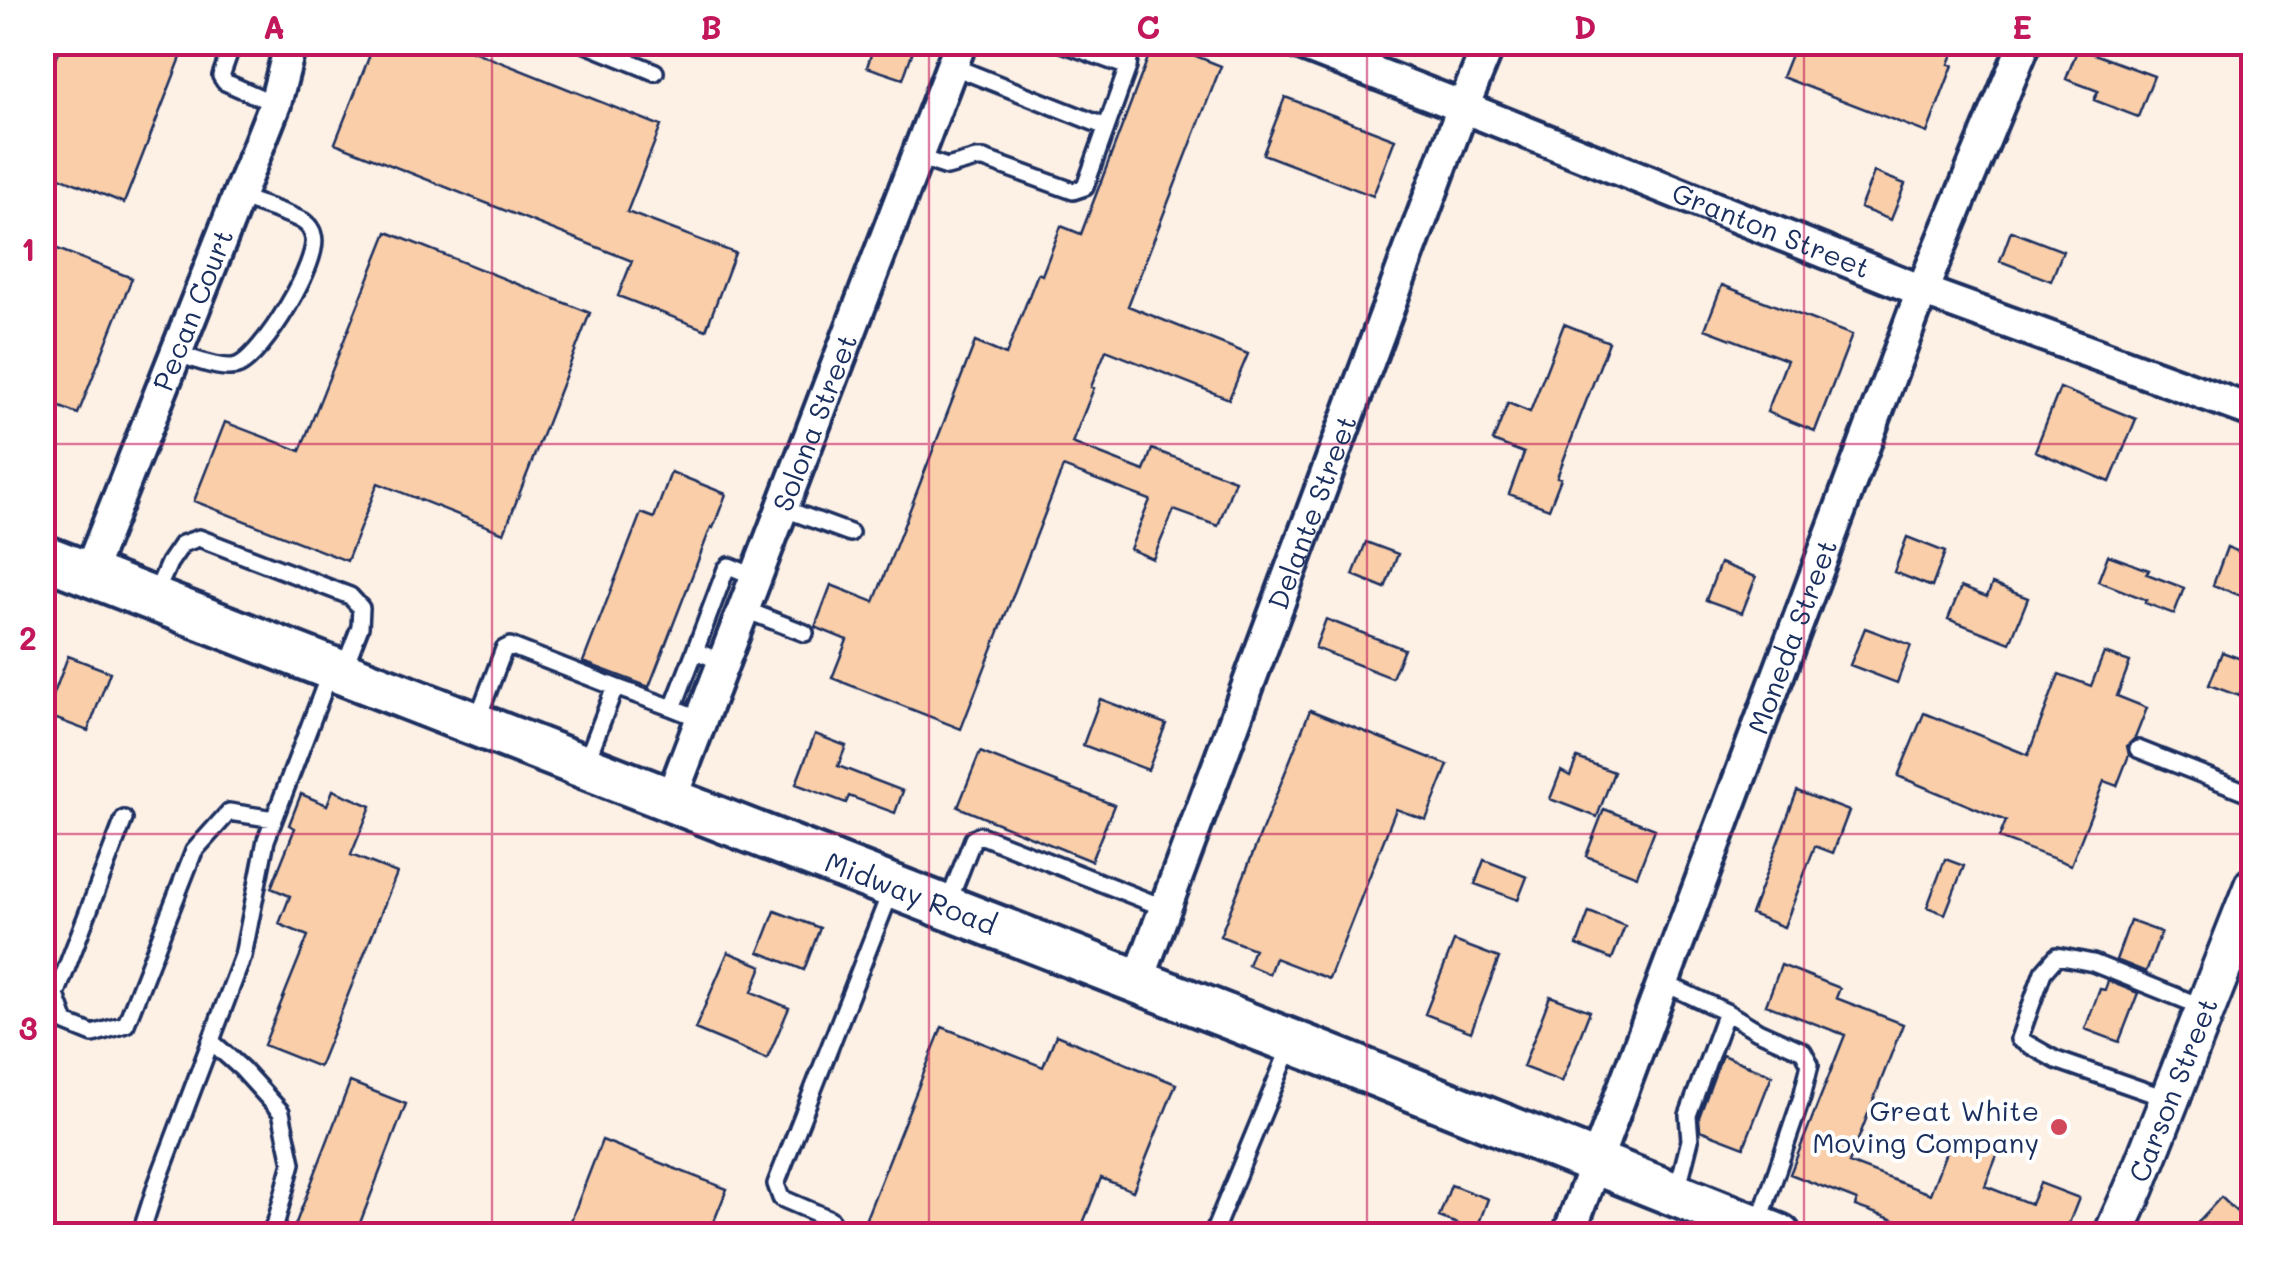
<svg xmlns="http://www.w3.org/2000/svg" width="2296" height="1278" viewBox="0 0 2296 1278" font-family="Mali,sans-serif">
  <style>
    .building { fill: #f9cea8; stroke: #1b2f5e; stroke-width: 2.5 }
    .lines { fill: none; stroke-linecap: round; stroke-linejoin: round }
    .service-casing { stroke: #1b2f5e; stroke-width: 22 }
    .minor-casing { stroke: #1b2f5e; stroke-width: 38 }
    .tertiary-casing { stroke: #1b2f5e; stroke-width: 45 }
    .secondary-casing { stroke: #1b2f5e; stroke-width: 50 }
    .service { stroke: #fff; stroke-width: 15 }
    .minor { stroke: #fff; stroke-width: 30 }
    .tertiary { stroke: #fff; stroke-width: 38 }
    .secondary { stroke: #fff; stroke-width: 42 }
    .grid { fill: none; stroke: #c2185b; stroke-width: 2.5; stroke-opacity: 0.55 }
    .poi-dot { fill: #d1495b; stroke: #fff; stroke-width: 4 }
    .labels { text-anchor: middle; stroke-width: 8; stroke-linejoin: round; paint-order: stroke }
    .street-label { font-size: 28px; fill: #1b2f5e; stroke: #fff }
    .poi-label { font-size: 28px; fill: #1b2f5e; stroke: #fff; text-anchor: end }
    .neatline { fill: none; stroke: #c2185b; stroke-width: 4 }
    .grid-label { font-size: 32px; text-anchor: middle; font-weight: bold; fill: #c2185b }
  </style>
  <rect width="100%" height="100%" fill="#fdf0e5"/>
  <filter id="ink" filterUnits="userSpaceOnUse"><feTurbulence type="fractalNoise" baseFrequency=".01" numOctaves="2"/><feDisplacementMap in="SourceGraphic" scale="20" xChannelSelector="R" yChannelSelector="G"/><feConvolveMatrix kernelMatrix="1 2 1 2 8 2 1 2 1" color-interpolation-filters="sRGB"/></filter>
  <g filter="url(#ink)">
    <!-- building -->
    <path class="building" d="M62 42H187L124 203 42 170V69L50 72Z
      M375 42H450L661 126 627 212 735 253 706 330 618 296 632 261 335 143Z
      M875 42H916L903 79 867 67Z
      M1154 42H1161L1221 66 1128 306 1248 354 1229 399 1106 350 1091 387 1094 388 1072 443 1144 471 1152 449 1235 480 1218 526 1174 510 1153 559 1130 549 1150 500 1063 467 961 729 832 678 847 640 815 627 831 585 874 602 975 342 1006 355 1038 273 1042 275 1061 226 1081 234Z
      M1796 42H1958L1949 64 1953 65 1927 133 1782 77Z
      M2078 48 2154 76 2138 117 2094 100 2098 91 2066 79Z
      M1285 97 1395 139 1373 196 1263 154Z
      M1874 172 1905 184 1891 220 1860 208Z
      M2011 231 2063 251 2051 281 2000 261Z
      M387 232 590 313 504 533 378 483 347 561 194 501 225 422 300 451Z
      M42 243 132 278 78 414 42 400Z
      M1722 285 1852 335 1815 431 1767 412 1787 360 1705 329Z
      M1564 324 1609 342 1557 477 1561 478 1549 509 1509 494 1524 453 1493 441 1508 403 1530 412Z
      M2060 388 2136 419 2110 482 2035 451Z
      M671 472 726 494 713 528 711 527 649 687 583 662 641 513 654 518Z
      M1907 537 1945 552 1932 587 1894 572Z
      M1366 542 1398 554 1385 588 1353 575Z
      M2227 547 2254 558V601L2213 585Z
      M2108 555 2149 570 2147 574 2184 588 2174 614 2145 603 2147 600 2098 581Z
      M1720 563 1756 577 1742 613 1706 600Z
      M1992 584 2028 598 2010 643 1948 619 1961 587 1987 597Z
      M1326 619 1404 649 1392 678 1315 648Z
      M1865 628 1911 645 1897 683 1850 665Z
      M2222 652 2252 663 2239 696 2209 685Z
      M2104 653 2130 662 2117 696 2147 708 2135 738 2127 746 2129 755 2117 786 2104 781 2071 865 1999 838 2006 821 1898 776 1924 713 2028 755 2059 674 2091 686Z
      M68 656 110 672 88 731 46 715Z
      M1100 699 1166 724 1148 770 1083 745Z
      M1310 710 1448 765 1426 820 1396 809 1329 979 1275 958 1269 974 1248 965 1254 949 1220 936Z
      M815 734 846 746 838 766 903 791 895 813 849 796 846 803 796 784Z
      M980 752 1114 805 1091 861 958 807Z
      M1577 758 1614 772 1597 817 1550 799 1561 771 1570 776Z
      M333 790 371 806 351 855 397 873 319 1067 264 1045 308 936 279 924 290 896 271 888 295 828 289 825 301 794 327 805Z
      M1797 791 1849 811 1833 853 1815 846 1784 927 1751 914Z
      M1604 809 1655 829 1637 876 1586 856Z
      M1945 859 1964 866 1945 914 1927 907Z
      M1484 860 1527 877 1518 900 1475 884Z
      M775 911 820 928 804 970 759 952Z
      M1589 912 1625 926 1612 959 1577 945Z
      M2130 921 2161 932 2146 972 2116 960Z
      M1454 941 1499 958 1471 1032 1425 1014Z
      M728 952 762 966 752 992 789 1008 767 1059 695 1029Z
      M1781 965 1840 988 1836 998 1903 1024 1849 1163 1930 1194 1952 1136 1998 1153 1985 1186 2031 1204 2040 1183 2079 1198 2064 1236H1938L1855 1206 1857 1200 1790 1174 1845 1035 1766 1005Z
      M2108 981 2138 993 2119 1042 2085 1029 2100 989 2105 990Z
      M1550 996 1590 1011 1562 1082 1523 1067Z
      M942 1027 1043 1067 1056 1035 1176 1084 1133 1191 1101 1178 1078 1236H859Z
      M1722 1055 1772 1075 1744 1147 1700 1130 1699 1117Z
      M350 1082 406 1104 355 1236H291Z
      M602 1140 727 1189 708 1236H565Z
      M1451 1185 1488 1199 1476 1231 1439 1217Z
      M2221 1197 2254 1228V1236H2185Z"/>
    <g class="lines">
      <defs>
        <path id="service" d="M233 42 221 76 225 82 275 104
          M581 42 655 72
          M1059 42 1128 67
          M952 66 1106 127
          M917 157 947 167 976 159H984L1073 191 1085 187 1128 67 1131 42
          M176 353C191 358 222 371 237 366 262 357 322 259 313 235 312 230 308 225 304 222 295 215 252 202 238 197
          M782 508 850 533
          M154 597 169 563 182 544 199 538 350 596 361 608 360 627 343 671
          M743 609 805 633
          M695 651 673 708 701 719
          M723 662 695 651 726 569 729 566 756 577
          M477 720 504 649 510 646 615 687
          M2138 749 2254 795
          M585 765 615 687 673 708
          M124 819 56 995 66 1023 93 1034 126 1024 194 851 229 812 274 819
          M948 903 973 839 980 835 1165 908
          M1664 983 1726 1012
          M212 1042 242 1069 281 1112 292 1163 276 1222 268 1236
          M2168 1099 2056 1060 2019 1039 2043 972 2057 956 2093 963 2205 1008
          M1677 1191 1690 1140 1688 1115 1726 1012 1758 1031 1803 1051 1810 1064 1802 1097 1759 1223
          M140 1236 156 1186 243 956 266 840 331 670
          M837 1236 830 1219 781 1198 776 1184 891 891
          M1212 1236 1291 1045"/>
        <g id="minor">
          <path id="s1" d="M1295 42 1463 107 1922 291 2254 412"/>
          <path id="s2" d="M88 575 275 104 291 42"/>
          <path id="s3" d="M670 801 961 42"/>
          <path id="s4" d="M1138 981 1463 107 1490 42"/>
          <path id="s5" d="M1568 1236 1922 291 2025 42"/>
        </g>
        <g id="tertiary">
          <path id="s6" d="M2113 1236 2135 1187 2254 886"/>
        </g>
        <g id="secondary">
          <path id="s7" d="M42 556 1324 1054 1779 1236"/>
        </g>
      </defs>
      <!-- service casing -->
      <use href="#service" class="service-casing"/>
      <!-- minor casing -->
      <use href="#minor" class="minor-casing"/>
      <!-- tertiary casing -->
      <use href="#tertiary" class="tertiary-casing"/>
      <!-- secondary casing -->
      <use href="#secondary" class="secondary-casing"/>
      <!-- service -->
      <use href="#service" class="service"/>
      <!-- minor -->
      <use href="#minor" class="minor"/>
      <!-- tertiary -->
      <use href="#tertiary" class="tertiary"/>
      <!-- secondary -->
      <use href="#secondary" class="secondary"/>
    </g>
  </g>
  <!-- grid -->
  <path class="grid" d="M492 42V1236M929 42V1236M1367 42V1236M1804 42V1236M42 444H2254M42 834H2254"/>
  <!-- markers -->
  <circle class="poi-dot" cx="2059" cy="1127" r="10"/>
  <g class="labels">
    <!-- street labels -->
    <g class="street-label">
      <text dy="10" stroke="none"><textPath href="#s1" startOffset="512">Granton Street</textPath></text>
      <text dy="10" stroke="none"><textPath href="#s2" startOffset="285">Pecan Court</textPath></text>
      <text dy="10" stroke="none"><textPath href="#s3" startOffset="405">Solona Street</textPath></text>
      <text dy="10" stroke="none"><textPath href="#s4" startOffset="500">Delante Street</textPath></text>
      <text dy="10" stroke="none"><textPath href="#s5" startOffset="640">Moneda Street</textPath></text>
      <text dy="10" stroke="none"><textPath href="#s7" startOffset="932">Midway Road</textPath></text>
      <text dy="10" stroke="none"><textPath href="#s6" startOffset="158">Carson Street</textPath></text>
    </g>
    <!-- poi labels -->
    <g class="poi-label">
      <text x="2039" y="1121">Great White<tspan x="2039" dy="32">Moving Company</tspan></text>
    </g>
  </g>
  <!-- margin -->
  <rect width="2296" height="1278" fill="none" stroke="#fff" stroke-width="110"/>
  <rect x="55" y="55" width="2186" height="1168" class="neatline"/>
  <g class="grid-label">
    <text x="274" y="39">A</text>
    <text x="711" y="39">B</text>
    <text x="1148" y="39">C</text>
    <text x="1585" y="39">D</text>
    <text x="2022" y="39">E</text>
    <text x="28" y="261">1</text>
    <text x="28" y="650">2</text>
    <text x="28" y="1040">3</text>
  </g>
</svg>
